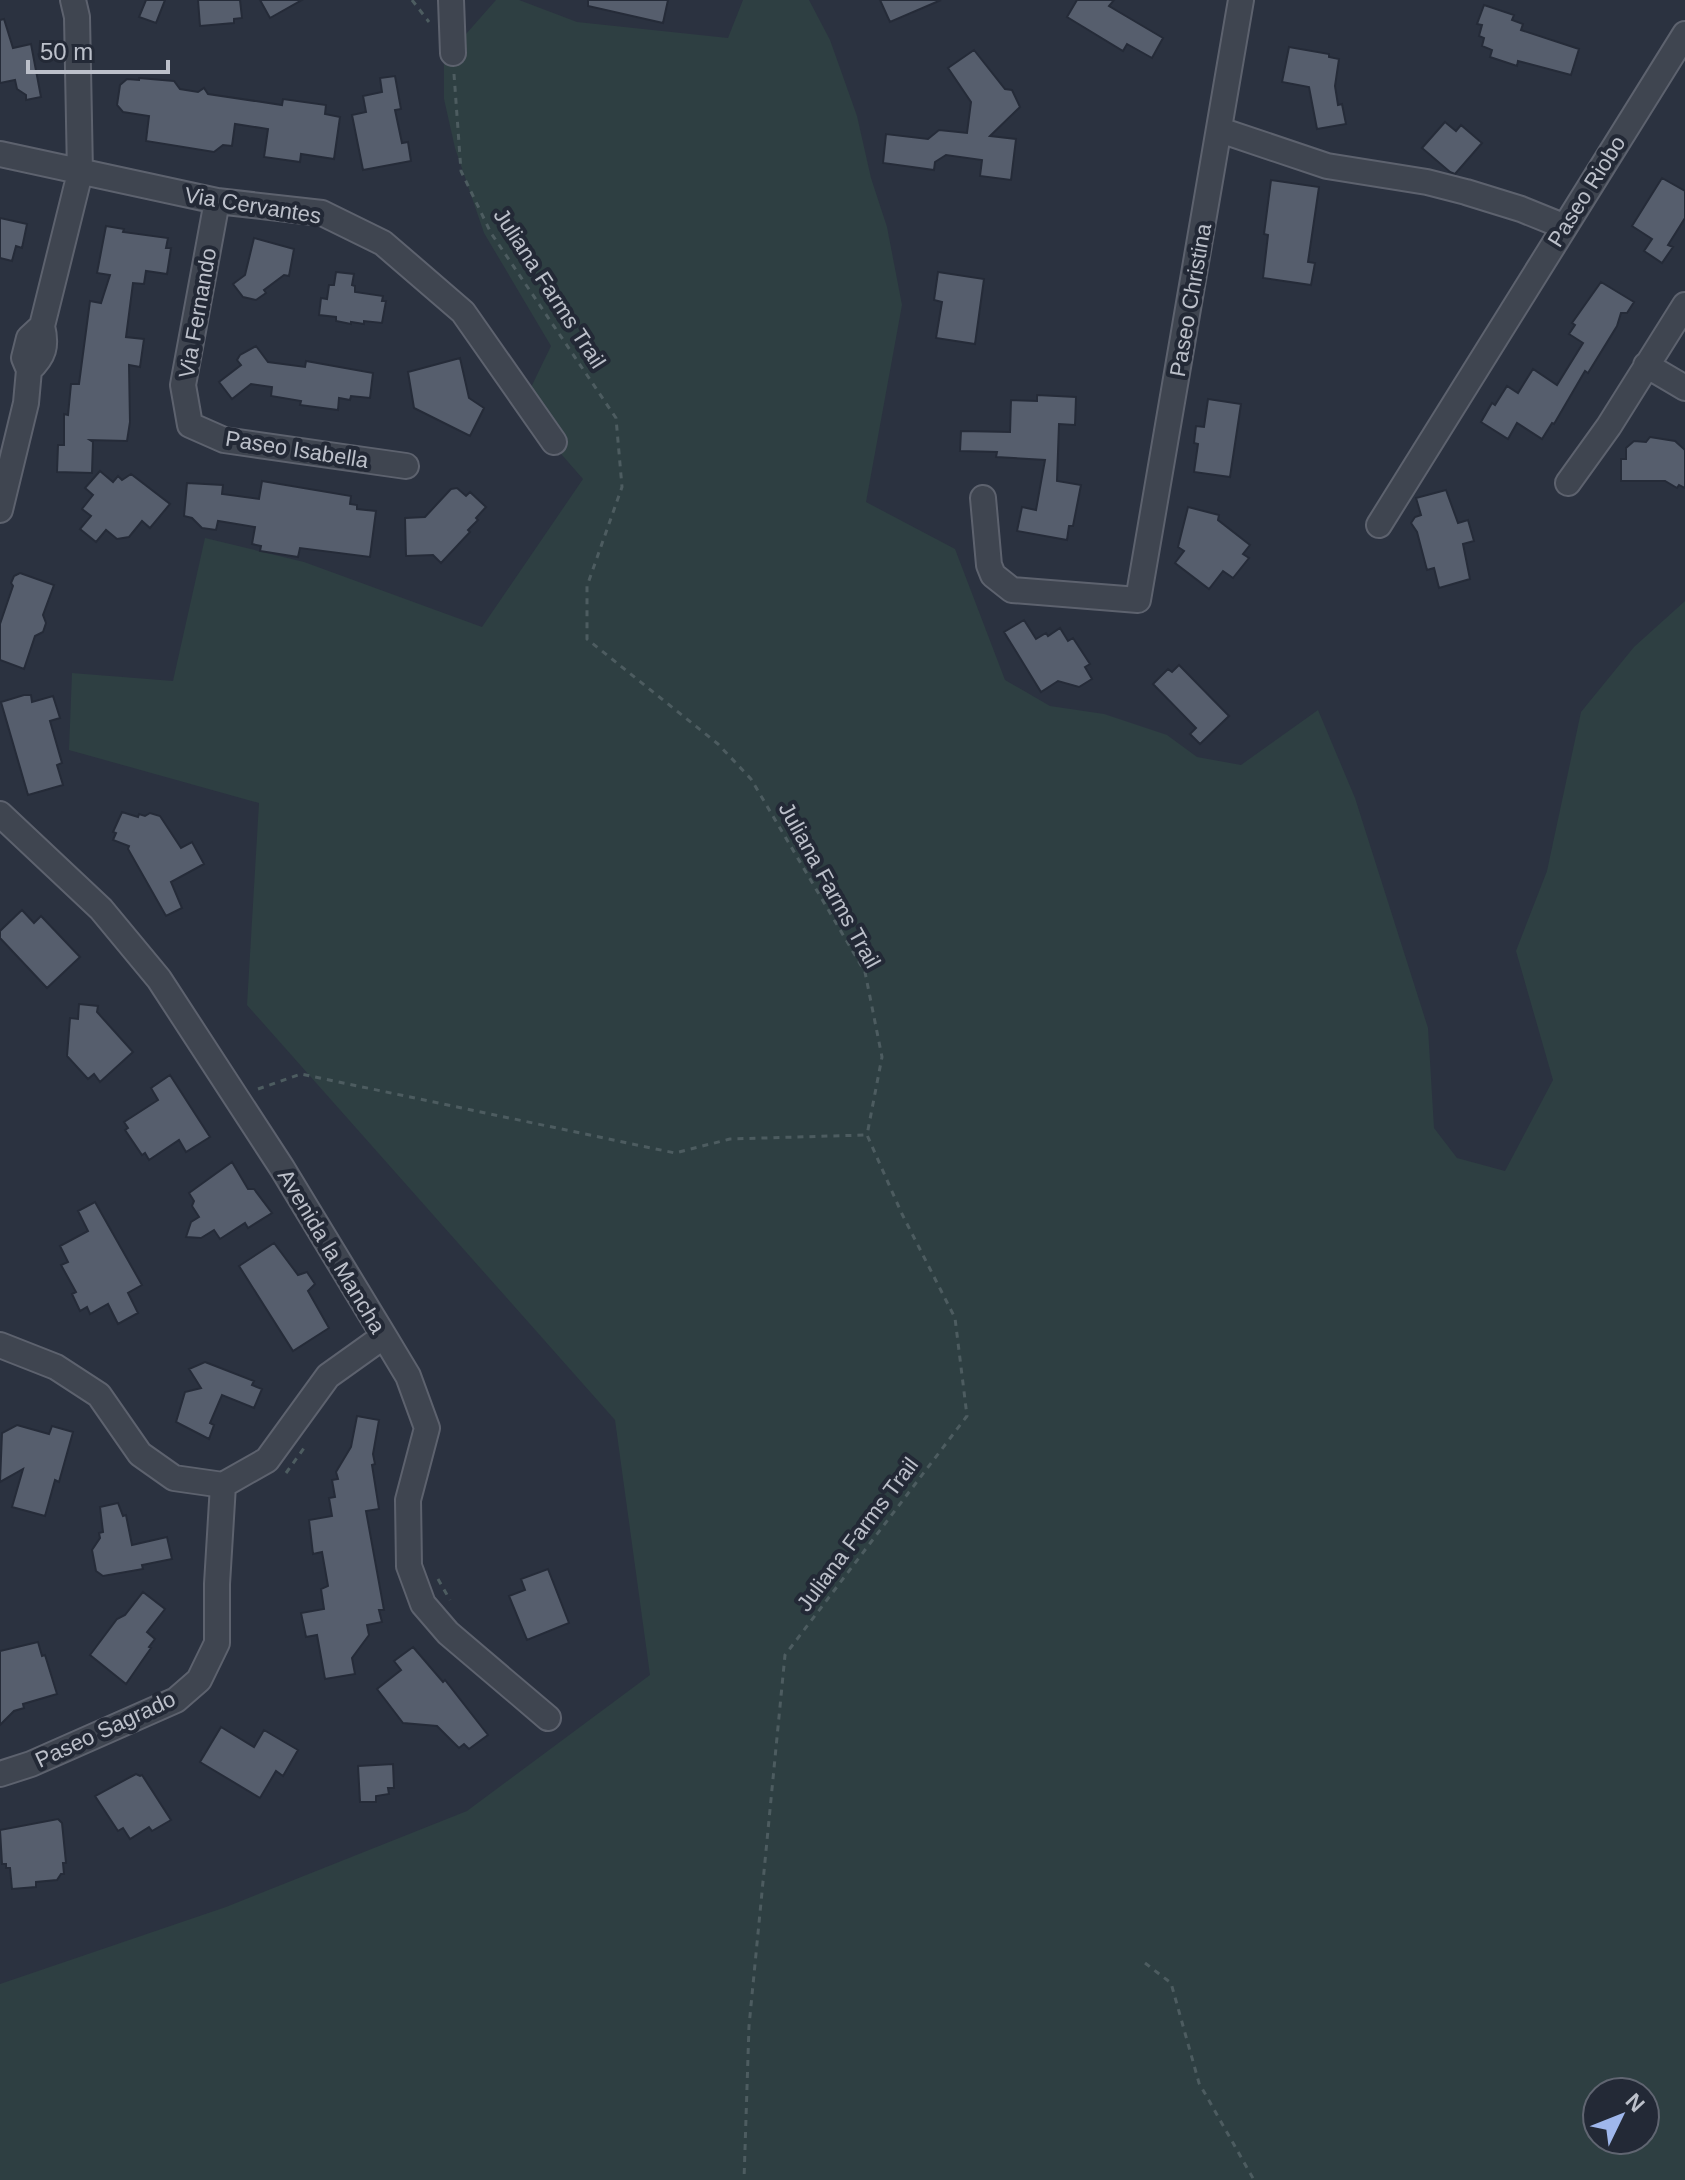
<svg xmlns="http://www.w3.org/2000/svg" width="1685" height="2180" viewBox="0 0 1685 2180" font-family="Arial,sans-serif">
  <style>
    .green { fill: #2e3f42; fill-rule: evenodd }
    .building { fill: #565e6d; stroke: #252b38; stroke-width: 2 }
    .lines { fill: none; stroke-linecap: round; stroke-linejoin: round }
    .minor-casing { stroke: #5d626e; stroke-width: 28 }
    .path { stroke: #4d5c60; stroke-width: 3; stroke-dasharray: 6 6; stroke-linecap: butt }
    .minor { stroke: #3f4550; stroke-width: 24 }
    .labels { text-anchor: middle; stroke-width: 8; stroke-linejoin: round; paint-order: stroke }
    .street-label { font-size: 22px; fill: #bcc0ca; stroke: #232936 }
  </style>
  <rect width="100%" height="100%" fill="#2b3240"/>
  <!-- green -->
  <path class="green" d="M496 0H519L577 22 728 38 743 0H809L830 40 857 116 871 178 887 227 902 305 866 502 955 549 1005 680 1050 706 1104 714 1167 735 1197 757 1241 765 1318 710 1355 798 1428 1028 1434 1128 1457 1158 1505 1171 1553 1080 1516 951 1547 871 1581 712 1634 647 1685 601V2180H0V1984L226 1907 467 1811 650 1675 615 1420 247 1005 259 803 69 750 72 673 173 681 205 538 304 562 482 627 583 479 521 408 551 346 484 233 455 148 444 99V59ZM1597 2092H1645V2140H1597Z"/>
  <!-- building -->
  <path class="building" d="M146 0H165L156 23 139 17Z
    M198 0H240L242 18 234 19V23L200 26Z
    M260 0H302L270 18Z
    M588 0H668L663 23 588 6Z
    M880 0H941L890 22Z
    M1077 0H1114L1109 6 1163 38 1152 58 1127 44 1123 51 1067 17Z
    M1484 5 1514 15 1512 20 1523 24 1521 30 1579 49 1571 75 1518 61 1517 66 1490 57 1492 50 1482 46 1484 38 1479 36 1482 25 1477 24Z
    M4 19 13 48 31 44 41 97 26 100V95L17 89 15 80 0 83V20Z
    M1289 47 1329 54V57L1339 59 1335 86 1338 105 1342 104 1346 124 1317 129 1309 87 1282 82Z
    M974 50 1005 89 1012 90 1020 107 990 136 1016 139 1011 180 980 176 982 160 946 155 935 162 934 170 883 163 886 134 928 139 939 130 967 133 971 102 948 68Z
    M395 76 401 109 395 110 402 143 408 142 411 161 363 170 352 115 366 112 363 96 382 92 380 78Z
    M139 78 174 81 180 89 198 92 204 88 208 94 282 105 283 99 326 105 325 114 340 117 334 159 301 154 300 162 264 157 268 129 235 124 232 146 223 145 214 152 146 141 149 116 123 112 117 105 120 85 127 79 139 80Z
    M1445 122 1456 131 1461 125 1482 143 1455 174 1450 172 1422 148Z
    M1662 178 1685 191V218L1668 245 1673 247 1662 263 1644 251 1652 239 1632 226Z
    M1271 180 1319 187 1308 262 1315 263 1311 285 1263 278 1268 235 1264 234Z
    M0 218 27 224 22 248 16 246 12 261 0 258Z
    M106 226 124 229 123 232 168 238 166 248H171L167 274 146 271 144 284 133 283 126 337 144 339 140 367 129 365 130 422 127 441 90 440 93 442 92 473 57 472 58 445H64V414L68 415 71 384H79L90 301 101 303 110 275 97 273Z
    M254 238 294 249 289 276 284 275 264 290 266 293 256 300 243 297 233 284 245 275Z
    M336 272 354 274 352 285 355 286V292L383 296 382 301H386L382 323 364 321V324L351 322V324L336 321V317L319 315 321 298 327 299 329 285H334Z
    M938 272 984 279 975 344 936 338 942 302 934 300Z
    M1601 282 1634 302 1627 313H1621L1617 326 1588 373 1585 371 1554 424 1552 423 1542 439 1517 423 1508 439 1481 422 1492 403 1495 405 1507 386 1518 393 1533 369 1557 385 1583 343 1569 334 1575 325 1572 323Z
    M256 346 268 362 305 367 306 361 373 373 370 398 351 396 350 400 339 398 338 410 300 405 301 401 271 396 272 387 251 384 232 399 219 382 241 365 237 360 240 355Z
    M460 358 469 398 484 408 470 436 414 408 408 372Z
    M1037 395 1076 397 1075 425 1059 424 1057 481 1081 485 1073 526H1069L1067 540 1017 531 1022 507 1036 510 1045 460 996 457 997 452 960 451 961 431 1010 432 1011 400 1037 401Z
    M1208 399 1241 404 1230 477 1194 472 1198 444 1194 443 1196 426 1204 427Z
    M1650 437 1675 441 1685 450V488L1679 485 1677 488 1665 481H1621V459H1626V448L1634 441 1646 442Z
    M100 471 113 482 118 476 122 480 131 474 170 504 150 528 142 521 129 537 117 539 106 530 96 542 80 529 91 516 82 509 93 495 85 488Z
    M262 481 351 496 350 504 357 505V509L376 511 370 557 300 548 298 557 260 551 261 546 252 544 255 527 218 521 216 530 202 528 192 518 184 516 187 483 223 485 222 494 259 499Z
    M457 488 466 496 470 492 486 507 476 518 478 520 468 530 470 532 441 563 433 555 406 556 405 518 425 517 451 489Z
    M1446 490 1458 523 1468 520 1474 541 1463 544 1470 579 1439 588 1434 568 1427 570 1417 532 1411 523 1415 517 1421 515 1416 498Z
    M1188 507 1219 515 1218 520 1250 545 1243 554 1249 558 1233 578 1223 571 1209 589 1175 563 1184 551 1178 547Z
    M20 573 54 585 43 615 46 623 43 632 35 636 24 669 0 660V624L13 586 11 583 14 576Z
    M1024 620 1036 639 1046 633 1048 636 1060 628 1068 641 1073 638 1090 664 1085 667 1092 679 1079 687 1058 681 1041 692 1004 632Z
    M1179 665 1229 716 1200 744 1190 734 1196 728 1153 684 1168 669 1172 672Z
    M24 695H31L32 702 53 696 60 718 50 721 62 763 57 765 63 785 28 795 1 702Z
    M122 812 138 817 139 814 145 816 150 813 160 816 181 848 192 842 204 864 171 882 182 908 166 916 128 849 129 846 113 840 116 833 113 832Z
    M22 910 34 923 41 916 80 957 47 988 0 938V931Z
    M79 1004 98 1006 97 1012 133 1052 100 1082 94 1074 88 1079 67 1056 70 1018 78 1019Z
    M170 1075 210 1137 186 1152 179 1140 149 1160 145 1153 142 1155 125 1130 128 1128 124 1122 158 1100 151 1088Z
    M232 1162 248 1189H254L272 1213 248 1228 245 1223 220 1239 214 1230 201 1238 186 1237 191 1222 199 1217 192 1206 194 1201 189 1193Z
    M95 1202 142 1285 128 1293 138 1313 118 1324 108 1304 90 1314 87 1307 80 1311 72 1294 76 1292 61 1265 68 1262 60 1246 88 1231 78 1211Z
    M274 1243 298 1275 307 1272 315 1284 308 1291 329 1328 293 1351 239 1266Z
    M205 1362 254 1381 252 1385 262 1389 254 1408 222 1395 210 1423 214 1425 209 1439 176 1422 185 1392 201 1388 189 1369Z
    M357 1416 379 1420 373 1454 375 1464 372 1465 379 1509 366 1511 384 1610H379L382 1622 367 1625 369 1635 352 1658 355 1674 325 1679 317 1635 306 1637 301 1613 324 1609 321 1589 328 1586 322 1552 313 1554 309 1520 332 1516 329 1498 335 1497 332 1480 338 1479 336 1472 351 1447Z
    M17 1425 49 1434 52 1426 73 1432 59 1482 55 1480 45 1516 12 1507 23 1469 0 1482 2 1433Z
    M118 1503 123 1516 126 1515 132 1545 167 1537 172 1559 142 1565 143 1569 103 1576 96 1571 92 1550 100 1538 99 1533 103 1532 100 1507Z
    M548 1569 569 1623 527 1640 509 1596 525 1590 521 1579Z
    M143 1592 165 1609 147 1632 155 1639 149 1647 151 1648 126 1684 90 1655 117 1619 125 1615Z
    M38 1642 42 1656 45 1655 57 1694 23 1704 24 1708 14 1711 0 1725V1651Z
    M413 1647 443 1682 445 1680 488 1735 469 1749 464 1744 459 1748 437 1726 403 1723 377 1689 401 1670 394 1661Z
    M221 1727 254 1747 264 1730 298 1750 283 1776 276 1771 260 1798 200 1762Z
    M393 1764 394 1788H388L389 1794 376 1796V1802H360L358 1766Z
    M136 1774 140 1776 142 1775 171 1820 152 1831 149 1827 130 1839 123 1828 118 1831 95 1796Z
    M58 1819 62 1823 66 1863H63L64 1874H61L57 1880 36 1882V1887L12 1889 10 1868H6V1864H2L0 1830Z"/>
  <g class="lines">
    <defs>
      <path id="minor" d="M451 0 453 53
        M1220 130 1327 166 1427 182 1466 192 1521 209 1563 226
        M0 154 217 201 322 213 383 243 463 312 554 442
        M217 201 183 385 190 425 224 440 406 466
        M1646 365 1685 388
        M29 370C44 356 47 346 42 326L80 173 77 17 73 0
        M1568 483 1609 426 1685 305
        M983 498 989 565 993 575 1012 590 1138 600 1241 0
        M0 510 26 403 29 370 24 358 29 338 42 326
        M1379 525 1685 34
        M0 814 101 909 159 979 282 1168 384 1336 408 1376 427 1428 408 1500 409 1566 423 1604 448 1633 548 1718
        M0 1345 56 1367 99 1395 140 1454 174 1478 223 1485 267 1460 328 1376 384 1336
        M0 1774 31 1764 176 1700 199 1680 217 1643V1584L223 1485"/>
    </defs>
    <!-- minor casing -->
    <use href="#minor" class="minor-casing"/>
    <!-- path -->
    <path class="path" d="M412 0 429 22
      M454 74 461 171 491 233 616 418 622 487 587 586V639L718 744 751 779 865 972 882 1057 867 1135 902 1214 955 1318 967 1416 785 1655 749 2026 744 2180
      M258 1089 301 1074 675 1153 730 1139 865 1135
      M286 1473 307 1444
      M438 1579 450 1600
      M1145 1963 1171 1983 1199 2083 1254 2180"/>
    <!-- minor -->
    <use href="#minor" class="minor"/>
  </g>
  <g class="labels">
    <!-- street labels -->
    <g class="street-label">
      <text transform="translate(1586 191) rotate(-58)" y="8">Paseo Riobo</text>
      <text transform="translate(253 205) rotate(9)" y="8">Via Cervantes</text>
      <text transform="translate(550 288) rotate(57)" y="8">Juliana Farms Trail</text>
      <text transform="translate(1190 300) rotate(-80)" y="8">Paseo Christina</text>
      <text transform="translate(197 313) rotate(-80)" y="8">Via Fernando</text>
      <text transform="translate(297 449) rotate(9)" y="8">Paseo Isabella</text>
      <text transform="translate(830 885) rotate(61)" y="8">Juliana Farms Trail</text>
      <text transform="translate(332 1251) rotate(59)" y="8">Avenida la Mancha</text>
      <text transform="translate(857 1534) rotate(-53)" y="8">Juliana Farms Trail</text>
      <text transform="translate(105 1729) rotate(-25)" y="8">Paseo Sagrado</text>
    </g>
  </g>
  <!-- north arrow -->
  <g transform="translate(1621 2116) rotate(47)"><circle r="38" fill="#232936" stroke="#606571" stroke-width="2"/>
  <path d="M0-6L14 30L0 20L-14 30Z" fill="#9fb7ec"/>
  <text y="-12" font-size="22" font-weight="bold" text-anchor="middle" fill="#bcc0ca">N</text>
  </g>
  <!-- scale -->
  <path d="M28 60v12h140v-12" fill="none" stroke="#bcc0ca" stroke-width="4"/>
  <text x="40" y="60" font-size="24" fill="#bcc0ca" stroke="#232936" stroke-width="6" paint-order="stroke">50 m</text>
</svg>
